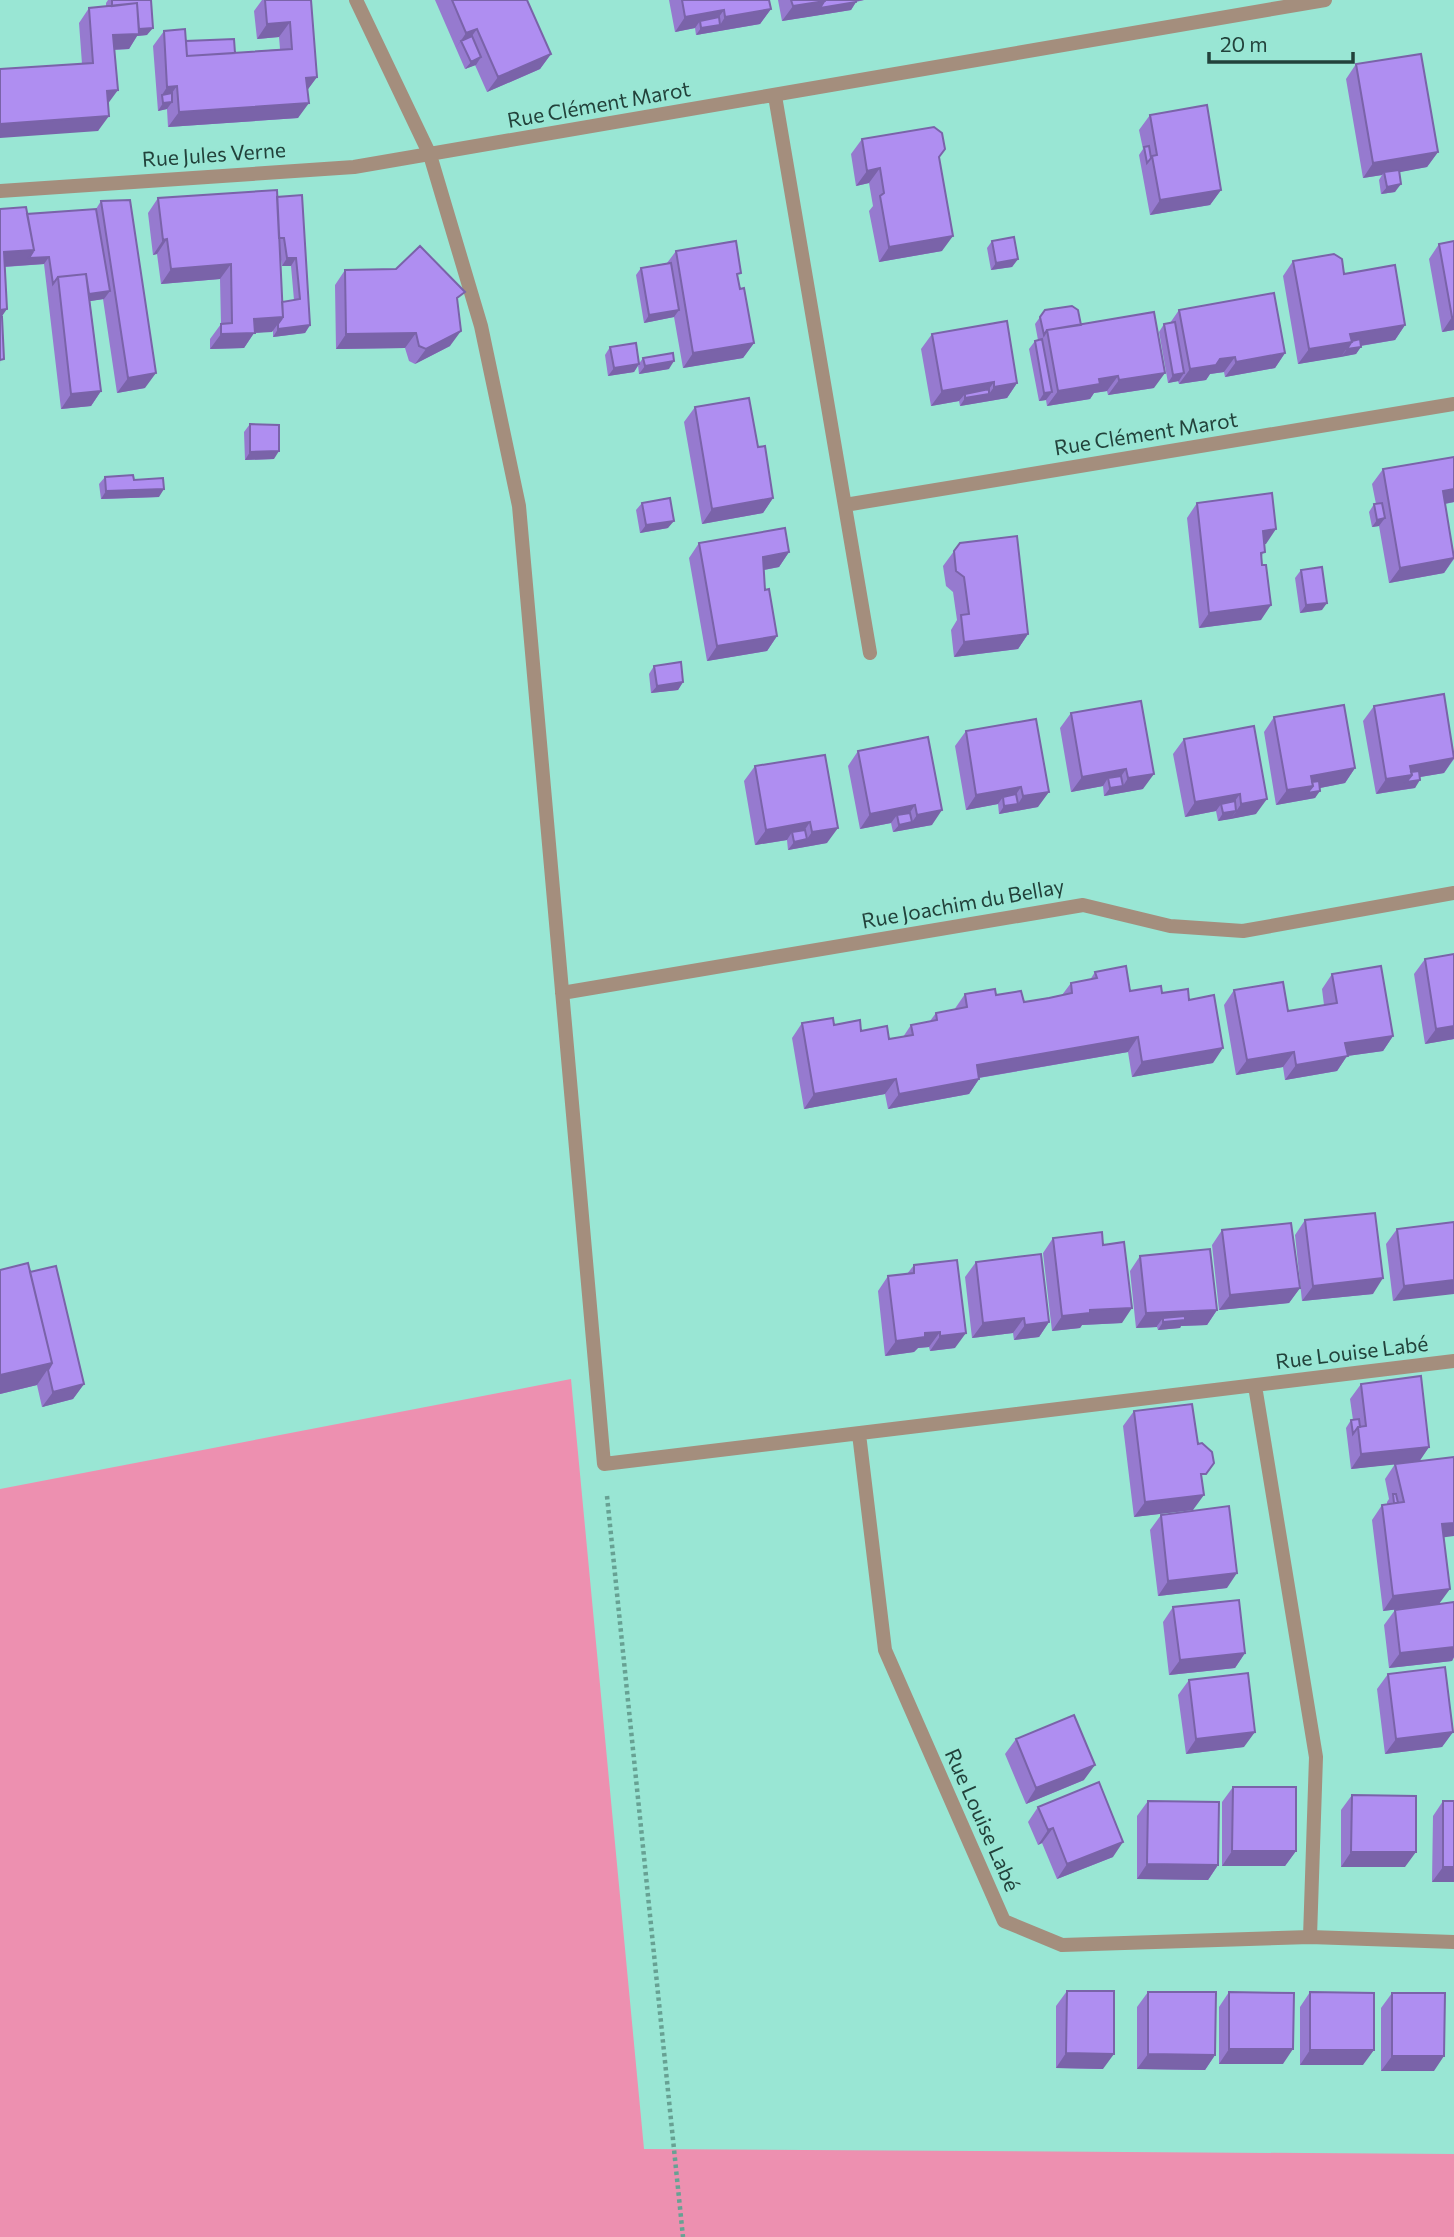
<svg xmlns="http://www.w3.org/2000/svg" width="1454" height="2237" viewBox="0 0 1454 2237" font-family="Commissioner,sans-serif">
  <style>
    .green { fill: #ed90b0 }
    .lines { fill: none; stroke-linecap: round; stroke-linejoin: round }
    .path { stroke: #67a193; stroke-width: 4.5; stroke-dasharray: 3.5 3.5; stroke-linecap: butt }
    .street { stroke: #a48e7d; stroke-width: 14 }
    .wall { fill: #967acf; fill-rule: evenodd }
    .shaded-wall { fill: #7a63a9 }
    .building { fill: #af8ef1; stroke: #7a63a9; stroke-width: 2 }
    .labels { text-anchor: middle; stroke-width: 5; stroke-linejoin: round; paint-order: stroke }
    .street-label { font-size: 21px; fill: #22423b; stroke: #99e6d4 }
  </style>
  <rect width="100%" height="100%" fill="#99e6d4"/>
  <!-- green -->
  <path class="green" d="M571 1379 644 2149 1454 2154V2237H0V1489Z"/>
  <g class="lines">
    <!-- path -->
    <path class="path" d="M607 1496 683 2237"/>
    <!-- street -->
    <path class="street" d="M356 0 430 155 481 326 519 506 604 1464 1454 1361
      M775 96 870 653
      M0 191 354 167 1325 0
      M845 505 1454 404
      M562 993 1083 905 1170 926 1243 931 1454 893
      M1255 1386 1316 1757 1310 1937
      M859 1434 885 1650 1004 1921 1062 1945 1310 1937 1454 1942"/>
  </g>
  <!-- wall -->
  <path class="wall" d="M108 0H151L147 35 137 36 129 49 114 50 108 104 98 131 82 64 79 23 89 8 106 6V3Z
    M262 0H311L317 77 307 90 298 118 168 127 167 109 158 111 153 46 164 31 186 41 235 53 280 49 279 37 257 39 254 11Z
    M435 0H527L551 54 540 69 487 92 475 65 465 69Z
    M669 0H769L771 9 760 24 696 35 695 28 675 32Z
    M778 0H864L856 2 851 10 782 21Z
    M1356 64 1438 152 1427 167 1399 172 1395 192 1381 194 1379 180 1382 175 1363 178 1346 79Z
    M1150 115 1221 190 1210 205 1150 215 1139 155 1143 149 1139 130Z
    M862 139 939 157 942 251 879 262 869 211 873 206 869 183 856 186 851 154Z
    M302 195 310 325 305 333 273 337V331L254 333 244 348 210 349V339L221 324 220 279 161 284 157 254 153 255 148 213 158 198 277 197ZM280 253 282 266H291L294 300 282 302Z
    M101 201 145 388 117 393 103 299 90 301 101 391 91 406 61 409 44 264 5 267 0 364V209L27 214 96 209Z
    M992 241 1018 259 1012 267 991 270 987 248Z
    M1454 241V330L1442 332 1429 259 1439 244Z
    M676 251 738 278 740 289 754 343 743 358 683 368 674 317 644 323 636 275 641 268 667 263Z
    M1293 261 1344 274 1405 325 1395 340 1361 346 1356 354 1298 364 1283 276Z
    M345 270 457 303 450 346 415 364 409 361 405 348 336 349 335 285Z
    M1045 310 1081 325 1154 388 1108 395 1107 391 1094 393 1090 399 1047 406 1046 400 1039 401 1029 349 1035 341 1038 340 1035 324Z
    M1179 310 1285 353 1275 368 1225 377 1224 372 1210 374 1206 380 1179 384 1178 381 1168 383 1159 332 1164 324 1170 323Z
    M932 334 1017 383 1007 398 960 406 959 401 931 406 921 349Z
    M610 347 639 364 634 372 608 376 605 355Z
    M643 358 669 369 639 374 638 365Z
    M695 407 758 447 773 498 763 513 702 524 684 422Z
    M250 424 274 459 245 460 244 432Z
    M1454 457V502L1445 504 1454 559 1444 573 1389 583 1379 526 1372 527 1369 512 1374 504H1376L1372 484 1383 469Z
    M105 477 134 480 159 497 101 499 99 484Z
    M642 503 668 528 640 533 636 510Z
    M1197 503 1266 544H1264L1262 557 1261 620 1199 628 1187 518Z
    M699 543 789 552 779 567 764 570 765 590 777 636 767 651 707 661 689 558Z
    M960 543 1028 634 1018 649 954 657 951 630 957 620 953 592 946 586 943 566Z
    M1301 570 1322 610 1300 613 1295 578Z
    M654 666 683 682 678 690 651 693 649 674Z
    M1141 701 1143 789 1104 796 1103 786 1071 792 1060 728 1071 713Z
    M1374 706 1454 754V759L1444 773 1420 777 1415 788 1376 794 1363 721Z
    M1274 717 1355 768 1345 783 1320 788 1315 798 1276 805 1264 732Z
    M1036 719 1038 807 999 814 998 804 966 810 955 746 966 731Z
    M1254 726 1256 814 1218 821 1216 811 1185 817 1173 754 1184 739Z
    M928 737 932 825 893 832 891 823 860 829 848 766 858 751Z
    M825 755 827 843 788 850 787 840 755 845 744 781 755 766Z
    M1454 954V1039L1425 1044 1414 974 1425 959Z
    M1095 972 1130 991 1162 993 1189 1000 1213 1063 1132 1077 1128 1052 979 1078V1079L969 1094 888 1109 885 1094 804 1109 792 1038 802 1023 834 1025 889 1039 903 1037 911 1025 930 1021 936 1013 954 1010 965 994 996 995 1024 1002 1062 995 1071 983 1090 980Z
    M1332 974 1393 1036 1383 1051 1347 1056 1337 1071 1285 1080 1283 1067 1236 1075 1224 1005 1234 990 1288 1011 1324 1005 1322 989Z
    M1305 1220 1373 1294 1302 1301 1295 1235Z
    M1454 1222 1393 1301 1386 1244 1397 1229Z
    M1222 1230 1300 1288 1289 1303 1219 1310 1212 1245Z
    M1053 1238 1103 1245 1122 1323 1082 1325 1080 1328 1052 1331 1043 1253Z
    M1140 1256 1217 1310 1207 1325 1181 1326 1180 1328 1158 1330 1157 1327 1136 1328 1130 1271Z
    M976 1262 1049 1322 1039 1337 1014 1340 1013 1333 972 1338 965 1277Z
    M914 1265 955 1348 930 1351 929 1347 918 1348 914 1352 885 1356 878 1291 888 1276 907 1274Z
    M30 1272 84 1384 73 1399 42 1407 37 1385 0 1394Z
    M1361 1384 1429 1447 1419 1461 1444 1538 1439 1604 1383 1611 1372 1520 1382 1505 1387 1504V1502L1389 1499 1385 1479 1395 1464 1412 1462 1351 1469 1346 1428 1351 1420H1353L1350 1399Z
    M1134 1411 1202 1480 1193 1510 1134 1517 1123 1426Z
    M1161 1515 1227 1588 1158 1596 1150 1530Z
    M1454 1602V1657L1452 1661 1389 1668 1384 1625 1395 1610Z
    M1173 1607 1245 1653 1235 1668 1169 1675 1163 1622Z
    M1388 1674 1453 1732 1442 1747 1385 1754 1377 1689Z
    M1189 1680 1244 1747 1186 1754 1178 1695Z
    M1016 1739 1084 1780 1026 1804 1005 1754Z
    M1233 1787 1296 1851 1285 1866H1222V1802Z
    M1352 1795 1405 1867H1341V1810Z
    M1148 1801 1218 1865 1208 1880 1137 1879V1816Z
    M1443 1801 1454 1882H1432L1433 1816Z
    M1038 1807 1113 1857 1057 1879 1042 1843 1038 1845 1028 1822Z
    M1067 1991 1103 2069 1056 2068V2006Z
    M1148 1992 1215 2055 1205 2070 1137 2069V2007Z
    M1229 1992 1283 2064H1219V2007Z
    M1310 1992 1363 2065H1300V2007Z
    M1392 1993 1434 2071H1381V2008Z"/>
  <!-- shaded-wall -->
  <path class="shaded-wall" d="M820 0H864L820 8 814 16 782 21 793 6Z
    M856 2 851 10 814 16 820 8Z
    M771 9 760 24 696 35 701 28 720 25 725 17Z
    M724 10 713 25 700 21 695 28 675 32 685 17Z
    M290 22 279 37 257 39 267 24Z
    M153 28 147 35 137 36 129 49 103 50 113 35 133 30Z
    M477 29 466 44 461 41 456 48 466 33Z
    M551 54 540 69 487 92 498 77Z
    M481 57 476 65 465 69 471 62Z
    M317 77 306 92V78Z
    M177 86 166 101 162 95 167 87Z
    M118 90 107 105V91Z
    M172 102 167 109 158 111 163 103Z
    M309 103 298 118 168 127 179 112Z
    M109 116 98 131 0 138V124Z
    M1438 152 1427 167 1385 175 1384 172 1382 175 1363 178 1373 163Z
    M880 168 869 183 856 186 867 171Z
    M1401 184 1395 192 1381 194 1387 187Z
    M1221 190 1210 205 1150 215 1160 200Z
    M953 236 942 251 879 262 889 247Z
    M167 239 157 254 153 255 163 240Z
    M34 250 49 257 44 264 0 267 4 252Z
    M287 258H296L291 266H282Z
    M1018 259 1012 267 991 270 996 263Z
    M231 264 220 279 161 284 171 269Z
    M110 291 104 299 78 303 83 295Z
    M7 309 0 319V310Z
    M679 310 674 317 644 323 649 315Z
    M283 317 272 332 254 333 244 348 210 349 221 334 254 319Z
    M1452 317H1454V330L1442 332Z
    M310 325 305 333 273 337 278 329Z
    M1405 325 1395 340 1347 348 1341 357 1298 364 1309 349 1350 334Z
    M461 331 450 346 415 364 426 349Z
    M416 333 405 348 336 349 346 334Z
    M754 343 743 358 683 368 693 353Z
    M1361 347 1356 354 1341 357 1347 349Z
    M1285 353 1275 368 1225 377 1236 362Z
    M1235 357 1224 372 1210 374 1206 380 1179 384 1190 369 1220 359Z
    M674 361 669 369 639 374 645 366Z
    M639 364 634 372 608 376 614 368Z
    M156 373 145 388 117 393 128 378Z
    M1165 373 1154 388 1108 395 1119 380Z
    M1184 373 1179 381 1168 383 1173 375Z
    M1118 376 1107 391 1094 393 1090 399 1047 406 1058 391 1099 379Z
    M994 382 985 395 989 394 994 387 1017 383 1007 398 960 406 965 398V394L959 401 931 406 942 391Z
    M101 391 91 406 61 409 71 394Z
    M1052 392 1046 400 1039 401 1044 393Z
    M279 451 274 459 245 460 250 452Z
    M164 489 159 497 101 499 106 491Z
    M1454 489V502L1433 506 1443 491Z
    M773 498 763 513 702 524 712 509Z
    M1385 518 1379 526 1372 527 1377 520Z
    M674 521 668 528 640 533 646 525Z
    M1276 529 1266 544 1252 546 1263 531Z
    M789 552 779 567 753 572 763 557Z
    M1454 558 1444 573 1389 583 1400 568Z
    M1327 603 1322 610 1300 613 1306 605Z
    M1271 605 1261 620 1199 628 1209 613Z
    M1028 634 1018 649 954 657 964 642Z
    M777 636 767 651 707 661 717 646Z
    M683 682 678 690 651 693 657 686Z
    M1454 758 1444 773 1408 779 1401 790 1376 794 1386 779 1410 766Z
    M1355 768 1345 783 1310 790 1320 791 1315 798 1276 805 1287 790 1311 776Z
    M1126 769 1116 784 1108 778 1103 786 1071 792 1082 777Z
    M1154 774 1143 789 1104 796 1110 788 1123 786 1128 778Z
    M1420 780 1415 788 1401 790 1406 782Z
    M1021 787 1011 802 1003 797 998 804 966 810 976 795Z
    M1049 792 1038 807 999 814 1004 806 1018 804 1023 796Z
    M1240 794 1229 809 1221 804 1216 811 1185 817 1195 802Z
    M1267 799 1256 814 1231 819 1241 804Z
    M915 805 905 820 897 815 891 823 860 829 870 814Z
    M942 810 932 825 893 832 899 825 912 822 917 815Z
    M1236 811 1231 819 1218 821 1223 813Z
    M810 822 800 837 792 832 787 840 755 845 766 830Z
    M838 828 827 843 788 850 794 842 807 839 812 832Z
    M1454 1026V1039L1425 1044 1436 1029Z
    M1393 1036 1383 1051 1347 1056 1337 1071 1285 1080 1296 1065 1345 1043Z
    M1138 1037 1128 1052 966 1080 977 1065Z
    M1223 1048 1213 1063 1132 1077 1142 1062Z
    M1294 1052 1283 1067 1236 1075 1247 1060Z
    M896 1079 885 1094 804 1109 814 1094Z
    M979 1079 969 1094 888 1109 899 1094Z
    M1383 1278 1373 1294 1302 1301 1313 1286Z
    M1454 1280V1294L1393 1301 1404 1286Z
    M1300 1288 1289 1303 1219 1310 1230 1295Z
    M1132 1308 1122 1323 1082 1325 1080 1328 1052 1331 1062 1316 1090 1310Z
    M1217 1310 1207 1325 1181 1326 1180 1328 1158 1330 1163 1322V1318L1157 1326V1327L1136 1328 1146 1313Z
    M1024 1318 1013 1333 972 1338 983 1323Z
    M1049 1322 1039 1337 1014 1340 1025 1325Z
    M940 1332 929 1347 918 1348 914 1352 885 1356 896 1341 925 1333Z
    M966 1333 955 1348 930 1351 940 1336Z
    M52 1363 37 1385 0 1394V1375Z
    M84 1384 73 1399 42 1407 53 1392Z
    M1429 1447 1419 1462 1351 1469 1361 1454Z
    M1204 1495 1193 1510 1134 1517 1145 1502Z
    M1454 1523V1536L1431 1539 1442 1524Z
    M1237 1573 1227 1588 1158 1596 1168 1581Z
    M1450 1589 1439 1604 1383 1611 1393 1596Z
    M1454 1647V1657L1452 1661 1389 1668 1400 1653Z
    M1245 1653 1235 1668 1169 1675 1180 1660Z
    M1255 1732 1244 1747 1186 1754 1196 1739Z
    M1453 1732 1442 1747 1385 1754 1396 1739Z
    M1095 1765 1084 1780 1026 1804 1036 1788Z
    M1053 1828 1042 1843 1038 1845 1048 1830Z
    M1123 1842 1113 1857 1057 1879 1067 1864Z
    M1232 1851H1296L1285 1866H1222Z
    M1351 1852H1416L1405 1867H1341Z
    M1147 1864 1218 1865 1208 1880 1137 1879Z
    M1443 1867H1454V1882H1432Z
    M1229 2049H1293L1283 2064H1219Z
    M1310 2050H1374L1363 2065H1300Z
    M1066 2053 1114 2054 1103 2069 1056 2068Z
    M1148 2054 1215 2055 1205 2070 1137 2069Z
    M1392 2056H1444L1434 2071H1381Z"/>
  <!-- building -->
  <path class="building" d="M112 0H151L153 28 139 29 137 3 112 6Z
    M265 0H311L317 77 306 78 309 103 179 112 177 86 167 87 164 31 185 29 187 56 292 49 290 22 267 24Z
    M452 0H527L551 54 498 77 477 29 466 33Z
    M682 0H769L771 9 725 17 724 10 685 17Z
    M791 0H825V1L793 6Z
    M825 0H856V2L820 8Z
    M137 3 139 34 113 35 118 90 107 91 109 116 0 124V69L93 63 89 8Z
    M719 17 720 25 701 28 700 21Z
    M472 36 481 57 471 62 461 41Z
    M234 39 235 53 187 56 186 41Z
    M1421 54 1438 152 1373 163 1356 64Z
    M172 93V102L163 103 162 95Z
    M1207 105 1221 190 1160 200 1152 156 1157 155 1150 115Z
    M934 127 942 133 945 149 939 157 953 236 889 247 880 196 884 193 880 168 867 171 862 139Z
    M1149 146 1151 158 1147 163 1144 147Z
    M1399 170 1401 184 1387 187 1384 172Z
    M277 190 283 317 254 319 255 333 221 334V324L232 323 231 264 171 269 167 239 163 240 158 198Z
    M302 195 310 325 278 329V324L283 317 282 302 300 299 296 258H287L284 238H279L277 197Z
    M130 200 156 373 128 378 101 201Z
    M26 207 34 250 4 252 7 309 0 310V209Z
    M96 209 110 291 89 294 86 274 58 277 53 284 49 257 29 258 34 250 27 214Z
    M1014 237 1018 259 996 263 992 241Z
    M736 241 741 273 737 274 740 289 744 288 754 343 693 353 676 251Z
    M1454 241V317H1452L1439 244Z
    M420 246 465 292 457 298 461 331 426 349 419 346 416 333 346 334 345 270 396 269Z
    M1334 254 1342 259 1344 274 1395 265 1405 325 1350 334 1352 342 1309 349 1293 261Z
    M671 263 679 310 649 315 641 268Z
    M86 274 101 391 71 394 58 277Z
    M1274 293 1285 353 1236 362 1235 357 1220 359 1216 365 1190 369 1179 310Z
    M1072 306 1078 310 1081 325 1047 330 1044 335 1040 317 1045 310Z
    M1154 312 1165 373 1119 380 1118 376 1099 379 1100 384 1058 391 1047 330Z
    M0 317H2L4 359 0 360Z
    M1007 321 1017 383 994 387V382L942 391 932 334Z
    M1175 322 1184 373 1173 375 1164 324Z
    M1042 339 1052 392 1044 393 1035 341Z
    M1360 339 1361 347 1347 349 1352 341Z
    M636 343 639 364 614 368 610 347Z
    M673 353 674 361 645 366 643 358Z
    M989 389V394L965 398V394Z
    M749 398 758 447 765 446 773 498 712 509 695 407Z
    M250 424 279 425V451L250 452Z
    M1454 457V489L1443 491 1454 558 1400 568 1383 469Z
    M133 475 134 480 163 478 164 489 106 491 105 477Z
    M1272 493 1276 529 1263 531 1265 552 1261 553 1262 565H1266L1271 605 1209 613 1197 503Z
    M670 498 674 521 646 525 642 503Z
    M1382 503 1385 518 1377 520 1374 504Z
    M785 528 789 552 763 557 765 590 769 589 777 636 717 646 699 543Z
    M1017 536 1028 634 964 642 961 615 969 614 964 577 956 571 954 551 960 543Z
    M1322 567 1327 603 1306 605 1301 570Z
    M681 662 683 682 657 686 654 666Z
    M1444 694 1454 758 1410 766 1412 775 1386 779 1374 706Z
    M1141 701 1154 774 1128 778 1126 769 1082 777 1071 713Z
    M1344 705 1355 768 1311 776 1313 786 1287 790 1274 717Z
    M1036 719 1049 792 1023 796 1021 787 976 795 966 731Z
    M1254 726 1267 799 1241 804 1240 794 1195 802 1184 739Z
    M928 737 942 810 917 815 915 805 870 814 858 751Z
    M825 755 838 828 812 832 810 822 766 830 755 766Z
    M1419 771 1420 780 1406 782 1412 775 1411 772Z
    M1121 776 1123 786 1110 788 1108 778Z
    M1319 781 1320 791 1307 793 1313 786 1312 782Z
    M1016 794 1018 804 1004 806 1003 797Z
    M1235 801 1236 811 1223 813 1221 804Z
    M910 813 912 822 899 825 897 815Z
    M805 830 807 839 794 842 792 832Z
    M1454 954V1026L1436 1029 1425 959Z
    M1126 966 1130 991 1161 986 1162 993 1188 989 1189 1000 1214 995 1223 1048 1142 1062 1138 1037 977 1065 979 1079 899 1094 896 1079 814 1094 802 1023 833 1018 834 1025 860 1020 861 1031 887 1026 889 1039 913 1035 911 1025 937 1020 936 1013 967 1007 965 994 995 989 996 995 1021 991 1024 1002 1049 998 1072 993 1071 983 1097 978 1095 972Z
    M1381 966 1393 1036 1345 1043 1348 1056 1296 1065 1294 1052 1247 1060 1234 990 1283 982 1288 1011 1337 1003 1332 974Z
    M1375 1213 1383 1278 1313 1286 1305 1220Z
    M1454 1222V1280L1404 1286 1397 1229Z
    M1291 1223 1300 1288 1230 1295 1222 1230Z
    M1102 1232 1103 1245 1124 1242 1132 1308 1090 1310V1313L1062 1316 1053 1238Z
    M1210 1249 1217 1310 1146 1313 1140 1256Z
    M1041 1254 1049 1322 1025 1325 1024 1318 983 1323 976 1262Z
    M957 1260 966 1333 940 1336V1332L925 1333V1337L896 1341 888 1276 914 1273V1265Z
    M28 1263 52 1363 0 1375V1270Z
    M56 1266 84 1384 53 1392 48 1370 52 1363 30 1272Z
    M1185 1316V1320L1163 1322V1318Z
    M1421 1376 1429 1447 1361 1454 1358 1427 1366 1426 1361 1384Z
    M1192 1404 1198 1444 1202 1443 1212 1452 1214 1463 1206 1474H1201L1204 1495 1145 1502 1134 1411Z
    M1359 1419 1360 1427H1358L1353 1434 1351 1420Z
    M1454 1457V1523L1442 1524 1450 1589 1393 1596 1382 1505 1404 1502 1395 1464Z
    M1393 1494H1396L1398 1503H1394Z
    M1229 1506 1237 1573 1168 1581 1161 1515Z
    M1239 1600 1245 1653 1180 1660 1173 1607Z
    M1454 1602V1647L1400 1653 1395 1610Z
    M1445 1667 1453 1732 1396 1739 1388 1674Z
    M1248 1673 1255 1732 1196 1739 1189 1680Z
    M1074 1715 1095 1765 1036 1788 1016 1739Z
    M1099 1782 1123 1842 1067 1864 1053 1828 1048 1830 1038 1807Z
    M1233 1787H1296V1851H1232Z
    M1352 1795 1416 1796V1852H1351Z
    M1148 1801 1219 1802 1218 1865 1147 1864Z
    M1443 1801H1454V1867H1443Z
    M1067 1991H1114V2054L1066 2053Z
    M1148 1992H1216L1215 2055 1148 2054Z
    M1229 1992 1294 1993 1293 2049H1229Z
    M1310 1992 1374 1993V2050H1310Z
    M1392 1993H1445L1444 2056H1392Z"/>
  <g class="labels">
    <!-- street labels -->
    <g class="street-label">
      <text transform="translate(599 105) rotate(-10)" y="7">Rue Clément Marot</text>
      <text transform="translate(214 155) rotate(-4)" y="7">Rue Jules Verne</text>
      <text transform="translate(1146 434) rotate(-9)" y="7">Rue Clément Marot</text>
      <text transform="translate(963 904) rotate(-10)" y="7">Rue Joachim du Bellay</text>
      <text transform="translate(1352 1353) rotate(-7)" y="7">Rue Louise Labé</text>
      <text transform="translate(982 1820) rotate(66)" y="7">Rue Louise Labé</text>
    </g>
  </g>
  <!-- scale -->
  <path d="M1209 52v10h144v-10" fill="none" stroke="#22423b" stroke-width="3.5"/>
  <text x="1220" y="52" font-size="21" fill="#22423b" stroke="#99e6d4" stroke-width="5" paint-order="stroke">20 m</text>
</svg>
